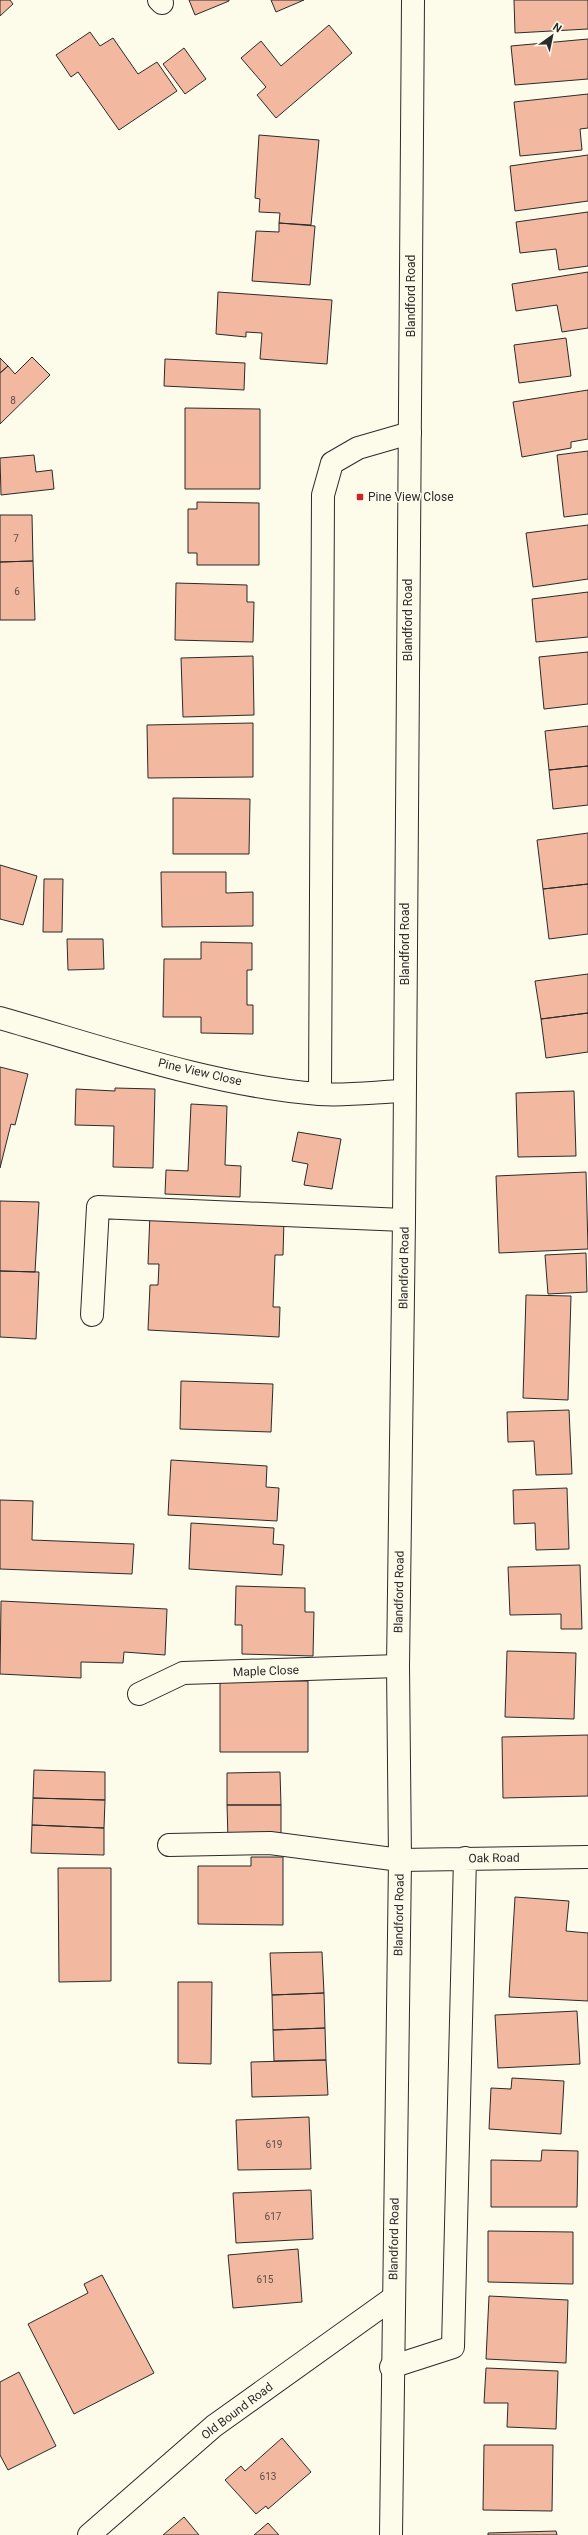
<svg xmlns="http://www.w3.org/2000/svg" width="588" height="2535" viewBox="0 0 588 2535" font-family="Roboto,sans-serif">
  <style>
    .building { fill: #f2b8a0; stroke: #2b2b2b }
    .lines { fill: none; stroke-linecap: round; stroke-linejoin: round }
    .minor-casing { stroke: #2b2b2b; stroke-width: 24 }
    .major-casing { stroke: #2b2b2b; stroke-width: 24 }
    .minor { stroke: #fdfbea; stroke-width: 22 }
    .major { stroke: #fdfbea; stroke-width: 22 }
    .poi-dot { fill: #c62828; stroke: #fdfbea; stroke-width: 1.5 }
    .labels { text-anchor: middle; stroke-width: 3; stroke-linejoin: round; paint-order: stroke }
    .number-label { font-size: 10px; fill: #5d4e48 }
    .street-label { font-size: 12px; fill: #2b2b2b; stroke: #fdfbea }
    .poi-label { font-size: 12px; fill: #2b2b2b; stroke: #fdfbea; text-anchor: start }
  </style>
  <rect width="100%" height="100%" fill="#fdfbea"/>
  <!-- building -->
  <path class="building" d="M0 0H10L13 4 0 16Z
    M189 0H229V1L195 15Z
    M271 0H304L276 12Z
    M514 0H588V29L515 33Z
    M329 25 352 53 276 118 257 95 266 87 241 58 261 41 281 66Z
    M90 32 100 46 113 38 138 74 157 62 177 91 119 130 78 72 71 77 56 55Z
    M588 39V79L515 85 511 46Z
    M184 48 206 79 185 94 163 64Z
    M588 94V128L580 129 582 150 520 156 514 102Z
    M259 135 319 140 311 225 279 223 280 213 259 212 260 199 255 198Z
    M588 155V201L515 211 510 166Z
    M588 212V266L559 270 556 249 520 253 516 222Z
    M279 223 315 226 310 285 252 281 256 231 279 232Z
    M588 272V328L562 332 557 305 516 311 512 284Z
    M218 292 332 300 327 364 260 359 262 333 246 332V337L216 334Z
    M566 338 571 376 519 383 514 345Z
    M32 357 50 375 0 424V373L8 366 15 374Z
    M0 358 8 366 0 373Z
    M165 359 245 363 244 390 164 386Z
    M588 390V439L571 442V448L522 457 513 402Z
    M185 408 260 409V489H185Z
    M588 451V514L564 517 557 455Z
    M34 455 36 472 52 470 54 489 1 495 0 458Z
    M197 502 259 503V565H197V553H188V509H197Z
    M0 515H32L33 561 0 562Z
    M588 525V579L533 587 526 533Z
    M33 561 35 620H0V562Z
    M176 583 247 585V602H254L253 642 175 640Z
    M588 592V637L536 642 532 599Z
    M588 652V704L544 709 539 657Z
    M253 656 254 715 183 717 181 658Z
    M253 723V777L148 778 147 725Z
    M588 726V766L549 770 545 731Z
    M588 766V805L553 809 549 770Z
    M173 798 250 799 249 854H173Z
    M588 833V884L543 889 537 840Z
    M0 865 37 876 23 925 0 919Z
    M161 872H226V893L253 892V926L162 927Z
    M44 879H63L62 932H43Z
    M588 884V934L549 939 543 889Z
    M67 939H103L104 969 68 970Z
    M201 942 252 943V970H247V1005H253V1034L201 1033V1017H163L164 959H201Z
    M588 974V1013L541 1019 535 981Z
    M588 1013V1052L546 1058 541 1019Z
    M0 1067 28 1074 15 1125 11 1124 0 1168Z
    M115 1088 155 1089 153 1168 113 1167 114 1126 75 1125 76 1089 115 1091Z
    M574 1091 576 1156 518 1157 516 1093Z
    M191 1104 227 1106 225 1165 241 1166 240 1197 165 1194 166 1170 188 1171Z
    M298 1132 341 1139 332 1189 304 1185 308 1164 292 1161Z
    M586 1172 588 1249 499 1253 496 1176Z
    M0 1201 39 1202 35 1272 0 1271Z
    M150 1213 284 1220 283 1255H275L273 1307H280L279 1337 148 1330 150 1285H158L159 1264H148Z
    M586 1253 587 1292 548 1294 545 1255Z
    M0 1271 39 1272 36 1339 0 1337Z
    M526 1295 571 1296 568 1400 523 1398Z
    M181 1381 273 1384 271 1432 180 1429Z
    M569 1410 572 1474 536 1475 534 1441 508 1442 507 1412Z
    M171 1460 267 1466 266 1487 279 1488 277 1521 168 1515Z
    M567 1488 569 1549 536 1550 535 1523 514 1524 513 1490Z
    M0 1500 33 1501 32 1540 134 1544 132 1574 0 1569Z
    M191 1523 274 1528 273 1544 284 1545 282 1575 189 1569Z
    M580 1565 582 1629H561V1614L510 1615 508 1567Z
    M236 1586 305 1588V1612H314L313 1656 242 1654V1625H235Z
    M1 1601 167 1609 165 1655 124 1652 123 1663 81 1662V1678L0 1674Z
    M507 1651 576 1653 574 1719 505 1717Z
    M220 1681H308V1752H220Z
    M588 1735V1796L503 1798 502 1737Z
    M34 1770 105 1772V1800L33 1798Z
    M280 1772 281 1805H227V1773Z
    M33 1798 105 1800 104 1828 32 1825Z
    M227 1805H281V1838H228Z
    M32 1825 104 1828V1855L31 1853Z
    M251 1857H283V1925L198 1924V1866H251Z
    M58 1868H111V1981L59 1982Z
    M515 1897 569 1901 566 1931 588 1933V2001L509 1997Z
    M322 1952 324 1993 272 1995 270 1953Z
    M178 1982H212L211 2064 178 2063Z
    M324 1993 325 2028 273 2030 272 1995Z
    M577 2011 580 2064 498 2068 495 2015Z
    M325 2028 326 2060 274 2061 273 2030Z
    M326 2060 328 2095 252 2097 251 2062Z
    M512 2078 564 2081 561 2134 489 2129 491 2088 511 2089Z
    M309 2117 311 2169 238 2170 236 2120Z
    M542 2150 578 2151 577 2207H491V2160L541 2161Z
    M311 2190 313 2239 236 2243 233 2193Z
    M488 2231 573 2232V2284L488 2282Z
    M298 2249 302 2302 233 2308 228 2255Z
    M102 2275 154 2373 74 2414 28 2324 88 2293 84 2284Z
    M489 2296 568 2300 566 2363 486 2359Z
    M486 2368 558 2371 556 2429 507 2427 508 2403H484Z
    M19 2372 56 2446 8 2470 0 2455V2382Z
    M282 2438 311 2472 268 2509 266 2506 256 2514 225 2480 241 2466 245 2471Z
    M484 2445H553L552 2511 483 2510Z
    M184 2517 199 2535H163Z
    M268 2523 279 2535H254Z
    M556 2531 557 2535H488V2533Z"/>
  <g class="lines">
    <defs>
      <path id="minor" d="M159 0 162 3
        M0 1018C102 1047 213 1086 319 1094 347 1096 376 1092 404 1091
        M320 1094 323 495 332 463 358 448 410 433
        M92 1315 98 1207 404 1220
        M139 1694 183 1673 398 1666
        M169 1845 270 1843 400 1860 588 1857
        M391 2367 453 2347 465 1858
        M89 2535 214 2426 393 2298"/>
      <path id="major" d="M391 2535 400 1860 398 1666 404 1220 413 0"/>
    </defs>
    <!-- minor casing -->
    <use href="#minor" class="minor-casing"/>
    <!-- major casing -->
    <use href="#major" class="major-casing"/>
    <!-- minor -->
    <use href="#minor" class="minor"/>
    <!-- major -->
    <use href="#major" class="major"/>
  </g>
  <!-- markers -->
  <rect class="poi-dot" x="356" y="493" width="8" height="8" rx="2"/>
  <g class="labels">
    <!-- number labels -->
    <g class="number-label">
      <text x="13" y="404">8</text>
      <text x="16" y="542">7</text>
      <text x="17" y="595">6</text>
      <text x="274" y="2148">619</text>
      <text x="273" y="2220">617</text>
      <text x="265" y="2283">615</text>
      <text x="268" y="2480">613</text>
    </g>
    <!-- street labels -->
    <g class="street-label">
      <text transform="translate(411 296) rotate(-90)" y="4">Blandford Road</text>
      <text transform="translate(408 620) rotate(-90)" y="4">Blandford Road</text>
      <text transform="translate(405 944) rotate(-90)" y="4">Blandford Road</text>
      <text transform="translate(200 1072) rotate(13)" y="4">Pine View Close</text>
      <text transform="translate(404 1268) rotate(-89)" y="4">Blandford Road</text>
      <text transform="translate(399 1592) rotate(-89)" y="4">Blandford Road</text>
      <text transform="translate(266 1671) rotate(-2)" y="4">Maple Close</text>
      <text transform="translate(494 1858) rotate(-1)" y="4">Oak Road</text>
      <text transform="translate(399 1915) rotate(-89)" y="4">Blandford Road</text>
      <text transform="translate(394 2239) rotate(-89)" y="4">Blandford Road</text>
      <text transform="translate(237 2411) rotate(-37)" y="4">Old Bound Road</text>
    </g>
    <!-- poi labels -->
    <g class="poi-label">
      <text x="368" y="501">Pine View Close</text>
    </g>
  </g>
  <!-- north arrow -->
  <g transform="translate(552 36) rotate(33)" stroke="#fdfbea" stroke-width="3" paint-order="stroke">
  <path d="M0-3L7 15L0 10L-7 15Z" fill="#2b2b2b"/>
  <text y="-6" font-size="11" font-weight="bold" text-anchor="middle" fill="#2b2b2b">N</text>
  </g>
</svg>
